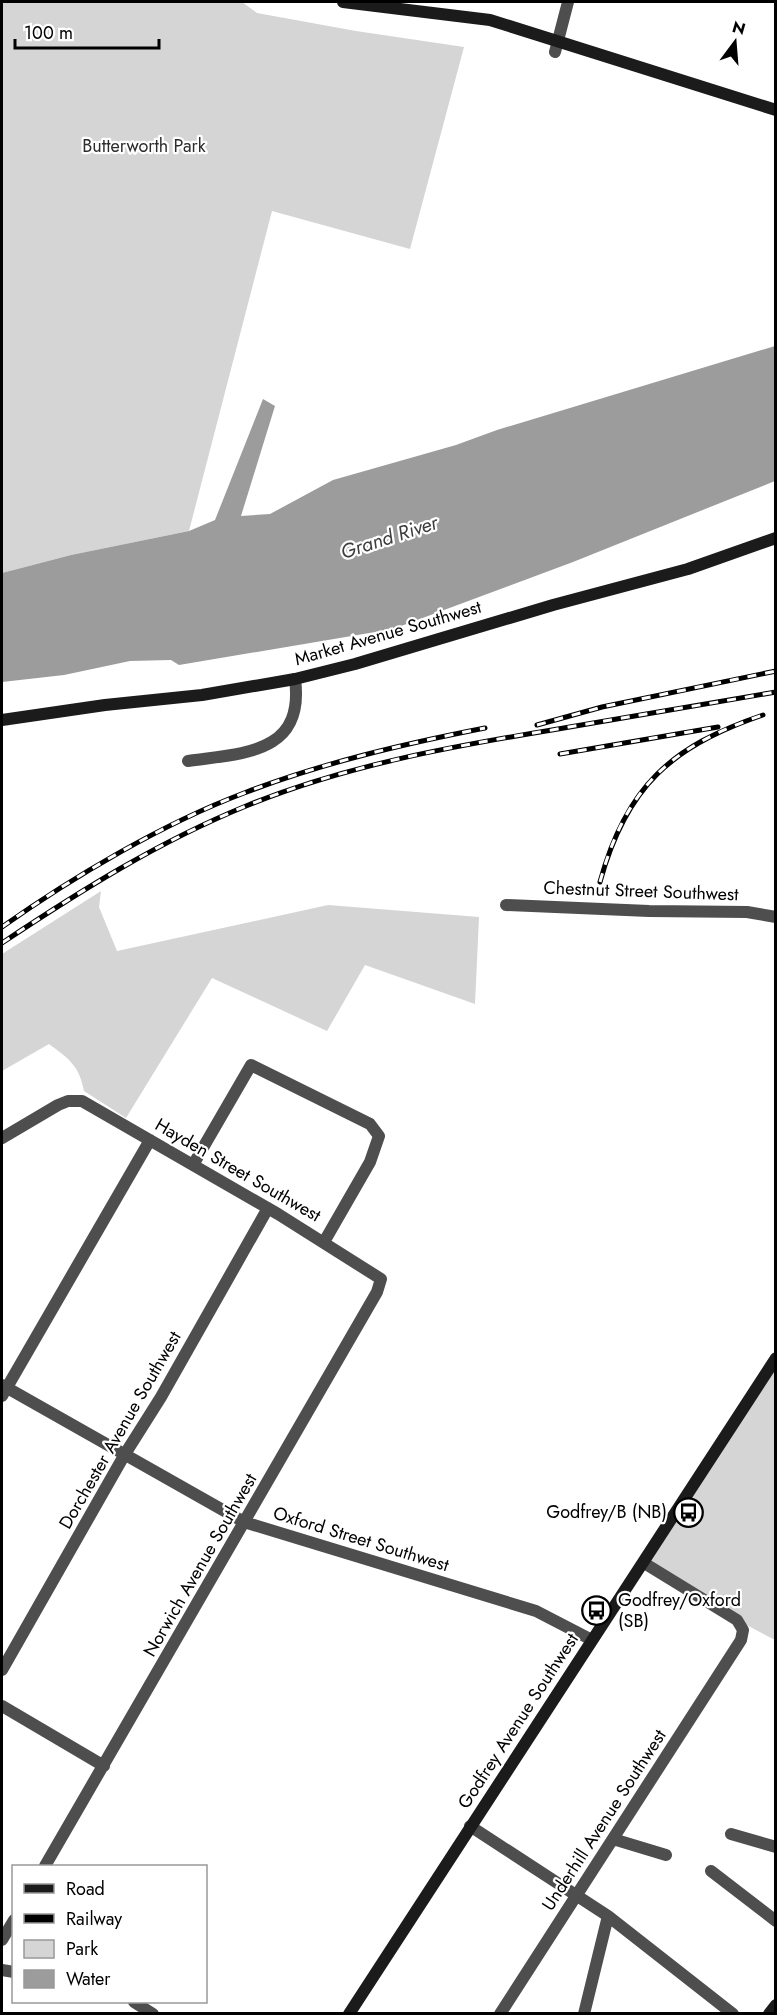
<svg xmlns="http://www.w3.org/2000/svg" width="777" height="2015" viewBox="0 0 777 2015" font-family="Jost,sans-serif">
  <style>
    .green { fill: #d5d5d5 }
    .water { fill: #9c9c9c }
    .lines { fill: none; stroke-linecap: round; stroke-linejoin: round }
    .minor { stroke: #4e4e4e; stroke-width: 12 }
    .secondary { stroke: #1b1b1b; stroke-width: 12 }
    .rail-casing { stroke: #000; stroke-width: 5 }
    .rail { stroke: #fff; stroke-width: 3; stroke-dasharray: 9; stroke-linecap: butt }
    .labels { text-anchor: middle; stroke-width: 4.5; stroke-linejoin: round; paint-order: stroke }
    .park-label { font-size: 18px; fill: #2c2c2c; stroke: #fff }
    .street-label { font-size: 18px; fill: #000; stroke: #fff }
    .poi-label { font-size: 18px; fill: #000; stroke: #fff; text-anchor: end }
    .water-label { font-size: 20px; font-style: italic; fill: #3d3d3d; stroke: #fff }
  </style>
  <rect width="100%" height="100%" fill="#fff"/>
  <!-- green -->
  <path class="green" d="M2 2H242L257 13 356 31 464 47 410 249 272 211 189 531 71 555 2 573Z
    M101 891 99 907 117 951 328 905 479 917 475 1004 365 965 327 1031 212 978 126 1118 84 1091C79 1065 69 1059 49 1044L2 1071V954Z
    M775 1358V1640L737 1620 644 1563Z"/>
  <!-- water -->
  <path class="water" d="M775 346V481L573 562 393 629 179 665 171 660 130 661 64 675 2 682V573L71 555 189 531 215 520 263 399 275 406 241 516 270 514 333 480 456 445 497 430Z"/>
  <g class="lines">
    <!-- minor -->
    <path class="minor" d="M555 52 568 2
      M188 761C243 753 305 754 295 679
      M506 905 649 911 747 912 776 917
      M2 1138 58 1105 68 1101H82L278 1214 381 1279 377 1292 45 1866
      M193 1165 251 1065 370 1124 379 1136 370 1162 324 1242
      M2 1385 244 1522 536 1611 592 1640
      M2 1396 150 1140
      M2 1670 125 1454 161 1397 268 1208
      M2 1706 104 1766
      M470 1826 608 1916 733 2014
      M731 1834 776 1847
      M613 1839 666 1855
      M711 1871 776 1921
      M2 1940 14 1920
      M2 1970 14 1972
      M134 2002 153 2014
      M500 2014 741 1640 743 1630 737 1620 644 1563
      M584 2014 608 1916"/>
    <!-- secondary -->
    <path class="secondary" d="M343 2 490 20 776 110
      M2 720 105 705 202 695 295 679 355 664 553 605 688 569 776 538
      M349 2014 776 1358
      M769 2014 776 2005"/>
    <defs>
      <path id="rail" d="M537 725 602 707 776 671
        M560 754 718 727
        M600 882C626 787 671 746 763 715
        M2 927C73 877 162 824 244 793 322 763 403 744 485 728
        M2 943C80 891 158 842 246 806 344 766 448 747 552 730 627 717 701 705 776 692"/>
    </defs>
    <!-- rail casing -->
    <use href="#rail" class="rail-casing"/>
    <!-- rail -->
    <use href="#rail" class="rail"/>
  </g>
  <!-- icons -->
  <defs>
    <symbol id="bus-ring" viewBox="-11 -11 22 22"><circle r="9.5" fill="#fff" stroke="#000" stroke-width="1.5"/><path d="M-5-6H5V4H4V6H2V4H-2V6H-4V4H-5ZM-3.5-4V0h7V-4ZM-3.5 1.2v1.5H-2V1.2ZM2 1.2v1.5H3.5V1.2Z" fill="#000"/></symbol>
  </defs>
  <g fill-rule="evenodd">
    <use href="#bus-ring" x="672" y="1496" width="33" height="33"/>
    <use href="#bus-ring" x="580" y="1594" width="33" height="33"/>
  </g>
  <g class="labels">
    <!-- park labels -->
    <g class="park-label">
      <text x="144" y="152">Butterworth Park</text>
    </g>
    <!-- street labels -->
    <g class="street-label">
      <text transform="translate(388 633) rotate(-16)" y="6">Market Avenue Southwest</text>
      <text transform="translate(641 891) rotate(2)" y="6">Chestnut Street Southwest</text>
      <text transform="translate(238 1170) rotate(30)" y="6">Hayden Street Southwest</text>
      <text transform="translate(120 1430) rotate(-60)" y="6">Dorchester Avenue Southwest</text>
      <text transform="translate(361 1539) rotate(17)" y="6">Oxford Street Southwest</text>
      <text transform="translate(200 1565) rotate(-60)" y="6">Norwich Avenue Southwest</text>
      <text transform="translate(518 1721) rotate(-57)" y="6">Godfrey Avenue Southwest</text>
      <text transform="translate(604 1820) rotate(-57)" y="6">Underhill Avenue Southwest</text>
    </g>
    <!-- poi labels -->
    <g class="poi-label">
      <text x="667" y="1518">Godfrey/B (NB)</text>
      <text x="618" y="1606" text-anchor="start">Godfrey/Oxford<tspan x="618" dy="21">(SB)</tspan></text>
    </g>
    <!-- water labels -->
    <g class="water-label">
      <text transform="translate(389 537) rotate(-18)" y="7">Grand River</text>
    </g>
  </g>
  <!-- border -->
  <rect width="777" height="2015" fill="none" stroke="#000000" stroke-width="6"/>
  <!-- legend -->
  <rect x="12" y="1865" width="195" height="138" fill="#ffffff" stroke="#999999" stroke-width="1.5"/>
  <rect x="24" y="1884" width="30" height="9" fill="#1b1b1b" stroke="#999999" stroke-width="1.5"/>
  <text x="66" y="1895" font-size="18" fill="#000000">Road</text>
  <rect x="24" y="1914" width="30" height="9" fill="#000000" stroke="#999999" stroke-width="1.5"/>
  <text x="66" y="1925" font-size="18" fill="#000000">Railway</text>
  <rect x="24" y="1940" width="30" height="18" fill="#d5d5d5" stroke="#999999" stroke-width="1.5"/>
  <text x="66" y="1955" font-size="18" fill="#000000">Park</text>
  <rect x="24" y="1970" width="30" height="18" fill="#9c9c9c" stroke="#999999" stroke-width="1.5"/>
  <text x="66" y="1985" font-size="18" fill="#000000">Water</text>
  <!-- north arrow -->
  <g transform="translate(735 42) rotate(16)" stroke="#ffffff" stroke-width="4.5" paint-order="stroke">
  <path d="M0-4.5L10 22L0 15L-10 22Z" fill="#000000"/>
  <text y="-9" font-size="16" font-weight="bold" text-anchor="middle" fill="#000000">N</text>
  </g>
  <!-- scale -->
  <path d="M15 39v9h144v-9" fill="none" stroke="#000000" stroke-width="3"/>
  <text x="24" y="39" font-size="18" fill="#000000" stroke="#ffffff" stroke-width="4.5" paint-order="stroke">100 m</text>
</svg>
